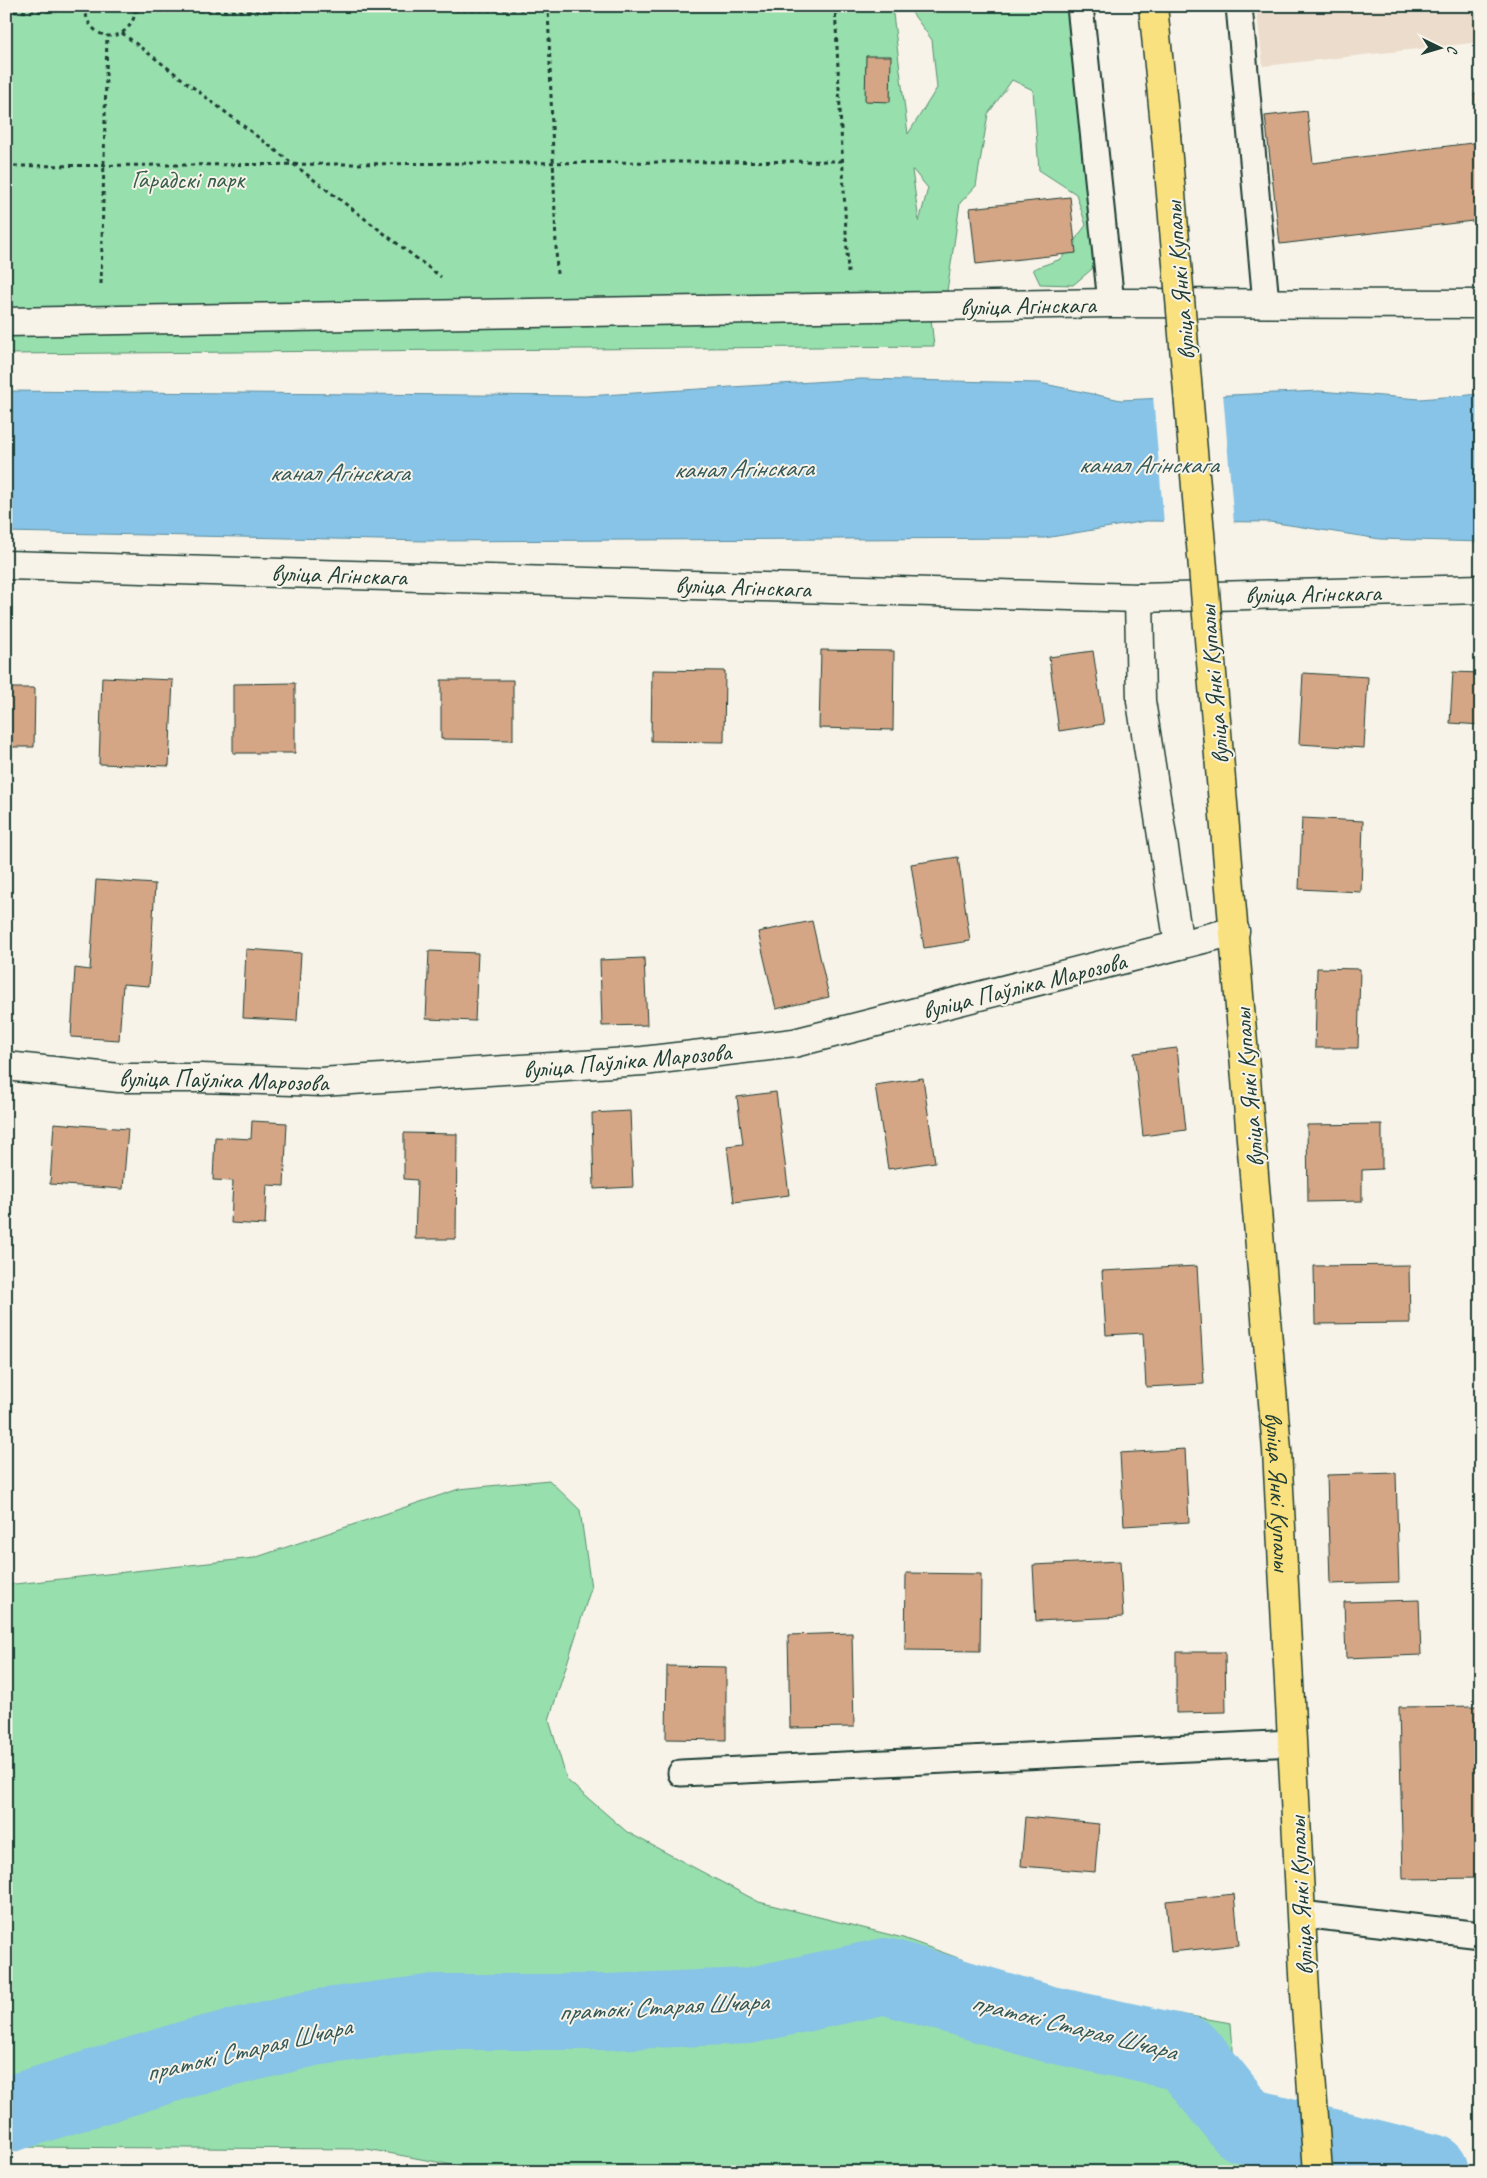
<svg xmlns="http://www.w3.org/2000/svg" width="1487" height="2178" viewBox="0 0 1487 2178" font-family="Caveat,sans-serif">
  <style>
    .built { fill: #ecdccb }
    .green { fill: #97dfad; stroke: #5b8e70; fill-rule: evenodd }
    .water { fill: #87c4e7; stroke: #5d8e9f }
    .pier { fill: #f7f3e8 }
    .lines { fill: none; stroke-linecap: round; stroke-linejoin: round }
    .river { stroke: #87c4e7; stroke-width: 76 }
    .building { fill: #d4a686; stroke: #1f3d34 }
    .lane-casing { stroke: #1f3d34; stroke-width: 29 }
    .street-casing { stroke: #1f3d34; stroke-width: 31 }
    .primary-casing { stroke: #1f3d34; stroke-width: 31 }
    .path { stroke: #1f3d34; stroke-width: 3; stroke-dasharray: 4 4; stroke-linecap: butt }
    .lane { stroke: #f7f3e8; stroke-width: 25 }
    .street { stroke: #f7f3e8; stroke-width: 28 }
    .primary { stroke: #fae180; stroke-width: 28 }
    .primary-bridge-casing { stroke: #1f3d34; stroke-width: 31; stroke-linecap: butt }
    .primary-bridge { stroke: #fae180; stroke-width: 28 }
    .labels { text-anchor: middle; stroke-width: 4; stroke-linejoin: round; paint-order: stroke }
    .park-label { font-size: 25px; fill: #375d4c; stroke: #f7f3e8 }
    .street-label { font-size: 25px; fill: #1f3d34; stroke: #f7f3e8 }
    .water-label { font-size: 26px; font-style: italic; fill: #345858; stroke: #f7f3e8 }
  </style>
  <rect width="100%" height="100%" fill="#f7f3e8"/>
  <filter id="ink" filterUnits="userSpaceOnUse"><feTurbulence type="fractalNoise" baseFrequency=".02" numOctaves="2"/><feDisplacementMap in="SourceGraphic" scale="10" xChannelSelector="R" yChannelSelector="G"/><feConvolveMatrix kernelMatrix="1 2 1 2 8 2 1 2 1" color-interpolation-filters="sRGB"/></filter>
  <g filter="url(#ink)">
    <!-- built -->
    <path class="built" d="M1256 6H1481V42L1263 66Z"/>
    <!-- green -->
    <path class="green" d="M6 6H892L908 134 937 88 932 40 907 6H1088L1100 213 1092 269 1073 285 1040 284 1033 269 1061 259 1086 225 1076 194 1039 170 1033 90 1012 80 988 114 976 186 960 203 947 291 935 298 928 291 934 346 6 354ZM913 170 928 188 919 222 912 170Z
      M549 1480 580 1510 591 1588 549 1720 567 1780 627 1832 759 1902 903 1938 1052 1992 1231 2023 1242 2172H490L367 2149 6 2147V1585L254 1558 459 1489Z"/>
    <!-- water -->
    <path class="water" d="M861 379 1040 383 1121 400 1319 391 1420 399 1481 394V542L1380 539 1270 522 1146 521 1045 538 426 541 6 532V391L586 396Z"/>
    <!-- pier -->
    <path class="pier" d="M1223 393 1234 524H1164L1153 396Z"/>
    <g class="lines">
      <!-- river -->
      <path class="river" d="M6 2115 187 2059 312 2028 436 2012H607L748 2006 885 1976 1049 2024 1187 2054 1244 2125 1431 2172"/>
    </g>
    <!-- building -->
    <path class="building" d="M866 56H891L890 102 865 101Z
      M1474 94H1481V220L1280 244 1265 116 1307 111 1313 163 1480 142Z
      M1070 197 1076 253 976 264 970 208Z
      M821 650 894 651 893 730 819 728Z
      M1093 651 1104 724 1059 731 1049 657Z
      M652 670 725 671 724 742 651 741Z
      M1453 672 1481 673V725L1450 723Z
      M1303 673 1368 677 1364 748 1299 744Z
      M102 677 173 680 169 766 99 764Z
      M441 680H513V740L441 739Z
      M295 683V753H233V684Z
      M6 688H35L34 747H6Z
      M1302 818 1363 821 1361 892 1299 889Z
      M958 857 970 941 924 948 911 864Z
      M96 880 155 884 149 986 123 984 119 1040 71 1037 75 968 90 970Z
      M812 921 829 997 776 1009 758 932Z
      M246 949 301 953 297 1021 243 1018Z
      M429 951 478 953 475 1021 426 1019Z
      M644 958 647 1025 602 1026 600 960Z
      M1317 968 1360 969 1358 1048H1315Z
      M1177 1048 1186 1130 1143 1136 1134 1053Z
      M923 1078 935 1162 888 1169 875 1085Z
      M776 1092 789 1195 734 1202 727 1146 743 1144 737 1097Z
      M630 1111 633 1187 594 1189 592 1113Z
      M252 1121 287 1123 284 1186 267 1185 265 1225 231 1223 233 1181 213 1180 215 1137 251 1139Z
      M54 1123 128 1129 123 1189 50 1184Z
      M1382 1124V1169L1362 1170V1201L1308 1202 1307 1125Z
      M404 1133 457 1134 456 1239H415L417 1180 404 1179Z
      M1409 1265 1410 1323 1315 1324 1314 1266Z
      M1197 1266 1204 1384 1146 1387 1143 1333 1106 1335 1102 1271Z
      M1185 1449 1189 1522 1124 1526 1120 1453Z
      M1396 1473 1399 1582 1330 1584 1327 1475Z
      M1120 1561 1123 1617 1036 1621 1033 1565Z
      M906 1573 981 1574 980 1651 905 1650Z
      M1419 1600 1421 1655 1346 1658 1344 1602Z
      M852 1633 854 1727 790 1728 788 1635Z
      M1176 1652H1225L1226 1712 1176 1713Z
      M667 1666 726 1667V1740L666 1739Z
      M1480 1706 1481 1878 1403 1879 1399 1707Z
      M1025 1817 1099 1824 1095 1872 1021 1866Z
      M1234 1894 1239 1945 1171 1952 1166 1901Z"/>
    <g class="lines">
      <defs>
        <path id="lane" d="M1080 6 1111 303
          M1239 6 1266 303
          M681 1773 1292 1743
          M1301 1914 1481 1935"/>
        <g id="street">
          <path d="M6 322 1111 303 1481 304"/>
          <path d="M6 565 1139 598 1481 589"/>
          <path d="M1139 598 1141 701 1179 945"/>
          <path id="s1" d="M6 1066 119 1078H201L321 1082 643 1061 794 1043 1235 931"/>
        </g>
        <g id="primary">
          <path d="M1153 6 1166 135"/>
          <path id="s2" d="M1218 744 1277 1450 1305 1993 1318 2172"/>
        </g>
      </defs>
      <!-- lane casing -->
      <use href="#lane" class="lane-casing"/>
      <!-- street casing -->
      <use href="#street" class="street-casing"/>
      <!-- primary casing -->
      <use href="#primary" class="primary-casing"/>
      <!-- path -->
      <path class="path" d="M87 6C82 20 96 36 110 36 125 36 138 20 134 6
        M548 6 557 275
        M835 6 848 273
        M135 11 548 10 809 6
        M6 12 85 10
        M122 33 441 277
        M6 166 843 161
        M101 284 107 35"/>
      <!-- lane -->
      <use href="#lane" class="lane"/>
      <!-- street -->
      <use href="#street" class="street"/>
      <!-- primary -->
      <use href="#primary" class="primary"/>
      <defs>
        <path id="primary-bridge" d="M1166 135 1218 744"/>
      </defs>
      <!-- primary-bridge casing -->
      <use href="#primary-bridge" class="primary-bridge-casing"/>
      <!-- primary-bridge -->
      <use href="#primary-bridge" class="primary-bridge"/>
    </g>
  </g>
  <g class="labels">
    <!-- park labels -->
    <g class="park-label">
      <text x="188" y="188">Гарадскі парк</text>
    </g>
    <!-- street labels -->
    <g class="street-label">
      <text transform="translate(1179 281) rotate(-95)" y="9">вуліца Янкі Купалы</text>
      <text transform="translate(1028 305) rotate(-1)" y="9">вуліца Агінскага</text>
      <text transform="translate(339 574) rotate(2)" y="9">вуліца Агінскага</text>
      <text transform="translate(743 586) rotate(2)" y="9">вуліца Агінскага</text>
      <text transform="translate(1313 593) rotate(-1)" y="9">вуліца Агінскага</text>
      <text transform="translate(1213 685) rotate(-95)" y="9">вуліца Янкі Купалы</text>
      <text transform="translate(1024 985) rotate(-14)" y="9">вуліца Паўліка Марозова</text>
      <text transform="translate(627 1060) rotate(-5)" y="9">вуліца Паўліка Марозова</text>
      <text dy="9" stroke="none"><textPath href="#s1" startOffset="218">вуліца Паўліка Марозова</textPath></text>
      <text transform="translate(1248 1088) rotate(-95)" y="9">вуліца Янкі Купалы</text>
      <text dy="9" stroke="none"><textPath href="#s2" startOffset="750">вуліца Янкі Купалы</textPath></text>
      <text transform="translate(1300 1896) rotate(-93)" y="9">вуліца Янкі Купалы</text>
    </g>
    <!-- water labels -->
    <g class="water-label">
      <text x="1148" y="473">канал Агінскага</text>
      <text transform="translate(743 468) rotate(-1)" y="9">канал Агінскага</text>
      <text x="339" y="481">канал Агінскага</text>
      <text transform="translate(663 2006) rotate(-3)" y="9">пратокі Старая Шчара</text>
      <text transform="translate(1074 2026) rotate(14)" y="9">пратокі Старая Шчара</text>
      <text transform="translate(248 2049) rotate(-13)" y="9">пратокі Старая Шчара</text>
    </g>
  </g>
  <!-- margin -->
  <rect width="1487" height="2178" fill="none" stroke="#f7f3e8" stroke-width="25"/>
  <rect x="12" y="12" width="1462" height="2153" fill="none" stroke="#1f3d34" stroke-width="2" filter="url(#ink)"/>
  <!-- north arrow -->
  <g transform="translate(1440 48) rotate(95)" stroke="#f7f3e8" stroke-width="4" paint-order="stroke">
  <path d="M0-4L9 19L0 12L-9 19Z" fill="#1f3d34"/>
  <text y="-8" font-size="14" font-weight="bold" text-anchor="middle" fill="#1f3d34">С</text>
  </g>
</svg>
